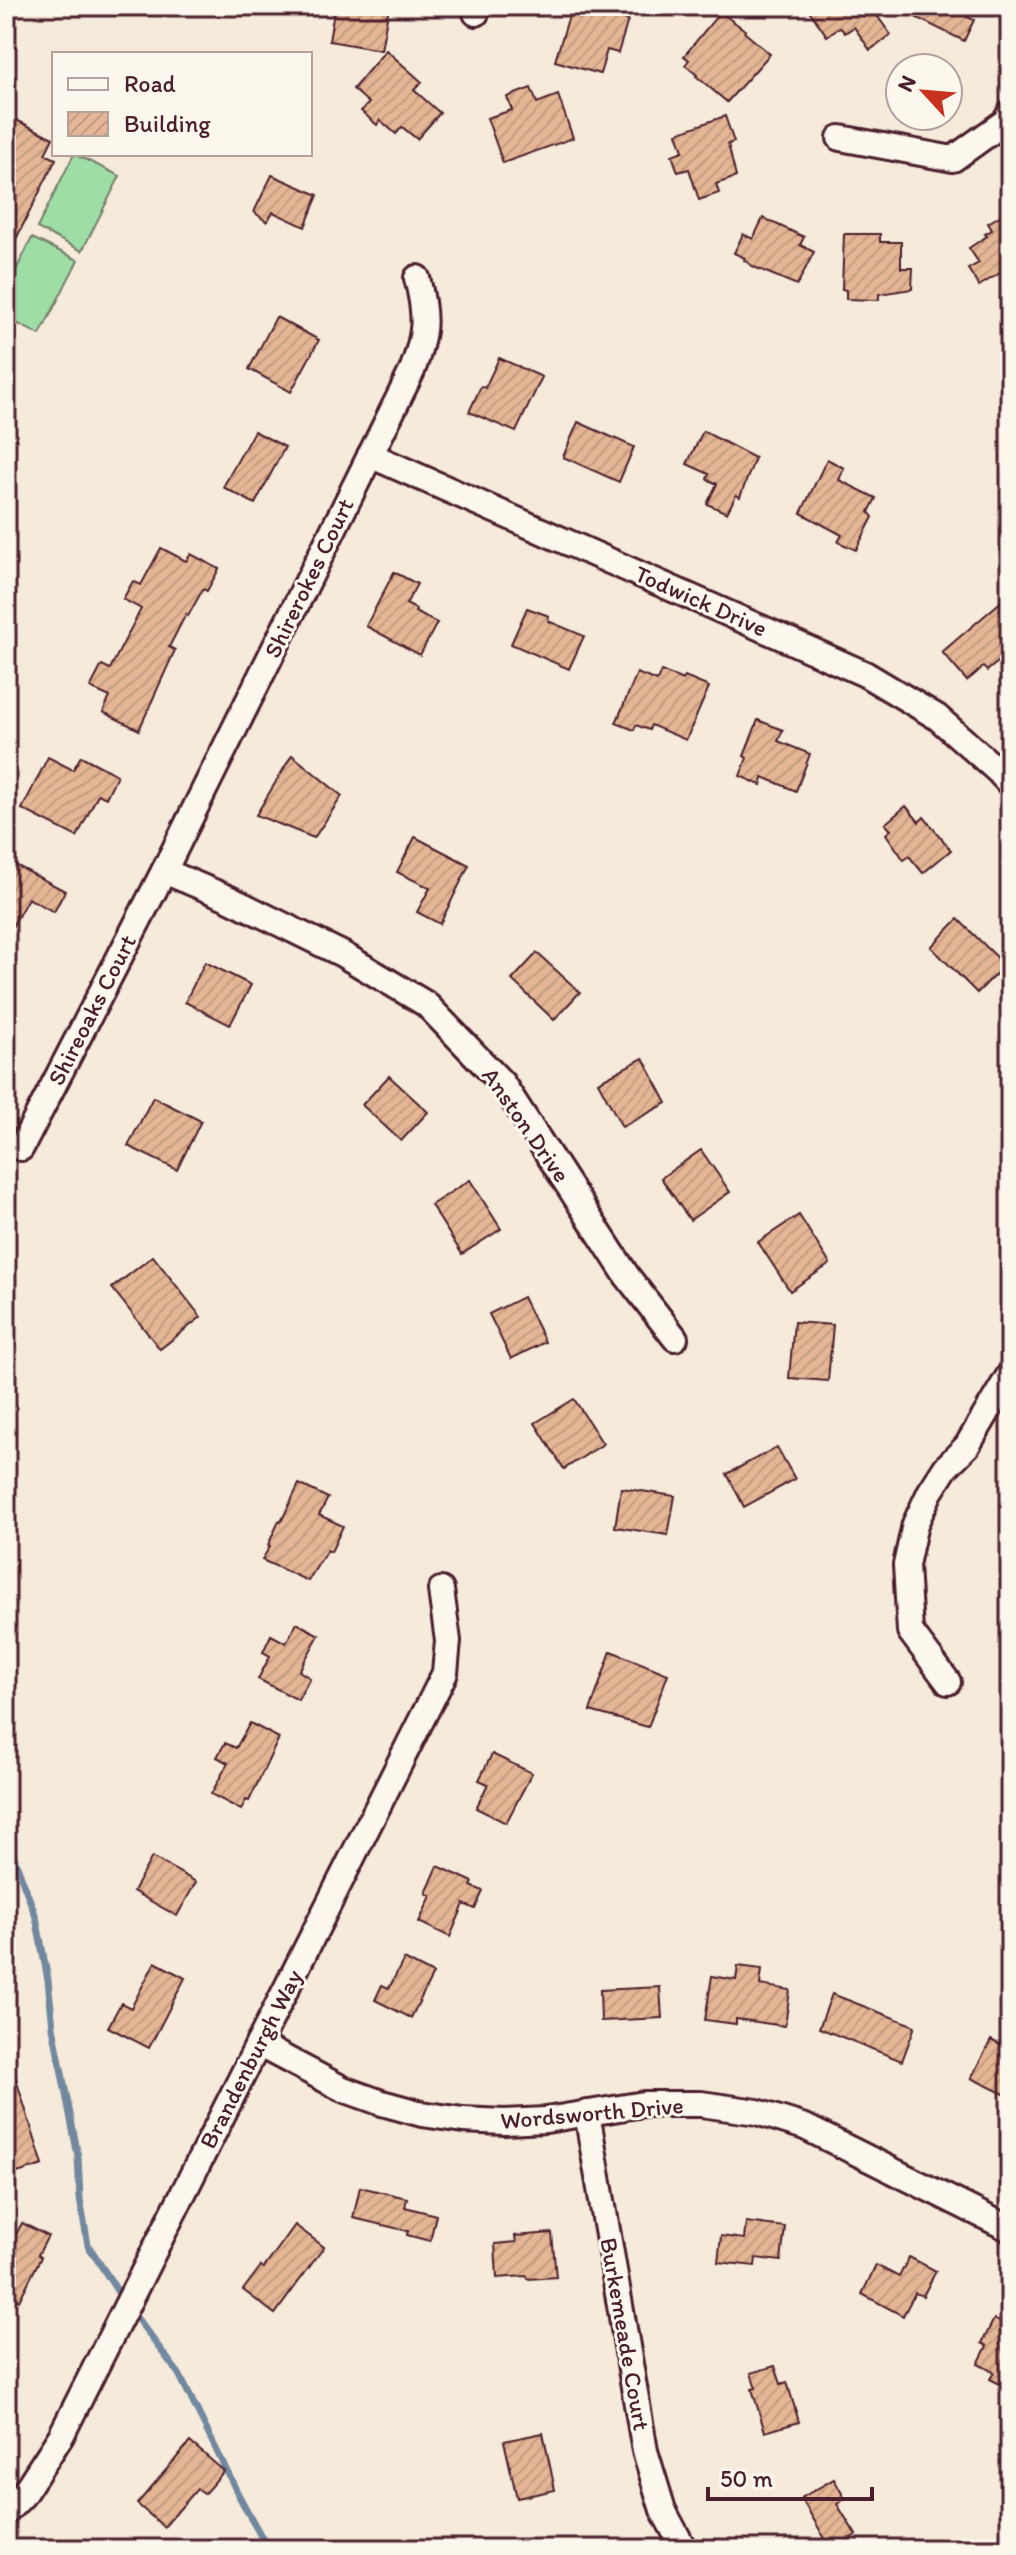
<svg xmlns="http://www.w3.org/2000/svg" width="1016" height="2555" font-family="Itim,sans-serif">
<defs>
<pattern id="building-hatch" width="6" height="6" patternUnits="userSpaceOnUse" patternTransform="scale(2)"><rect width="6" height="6" fill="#e4b695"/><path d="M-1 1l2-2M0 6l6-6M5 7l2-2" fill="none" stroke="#c59c81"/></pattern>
</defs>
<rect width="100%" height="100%" fill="#f6eadb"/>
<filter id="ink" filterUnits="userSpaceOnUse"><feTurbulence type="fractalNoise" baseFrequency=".0125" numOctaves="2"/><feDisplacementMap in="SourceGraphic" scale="16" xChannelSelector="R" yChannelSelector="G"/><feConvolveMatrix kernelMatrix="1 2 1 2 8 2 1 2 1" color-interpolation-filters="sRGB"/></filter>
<g filter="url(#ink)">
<g fill="#9edea6" stroke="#747e68" stroke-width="2">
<path d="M74,154L120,176L82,251L37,228Z"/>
<path d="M32,238L78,260L40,335L6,318V290Z"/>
</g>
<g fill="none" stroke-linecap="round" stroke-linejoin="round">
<path stroke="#72889f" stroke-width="7" d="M6,1836L36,1917L48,1980L53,2027L78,2156L80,2199L88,2245L123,2300L179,2374L239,2496L268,2549"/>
</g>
<g fill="url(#building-hatch)" stroke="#4a1f2b" stroke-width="2">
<path d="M335,6H389L381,50L329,41Z"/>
<path d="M572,6H616L613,16L628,20L618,53L607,50L600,74L555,61Z"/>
<path d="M806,6H870L891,35L870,50L854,27L845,33L840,27L827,36Z"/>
<path d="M893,6H958L955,11L974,20L964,41Z"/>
<path d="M720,12L745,30L744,32L770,54L727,102L696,76L697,75L685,65L689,60L684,56Z"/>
<path d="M386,50L422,82L414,90L440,113L417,139L402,127L396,134L380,120L377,125L361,111L369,103L353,89Z"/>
<path d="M531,88L537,103L558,95L573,138L503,163L487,118L512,110L507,97Z"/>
<path d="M6,115L53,138L45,154L56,159L6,259Z"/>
<path d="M725,116L734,142L728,144L736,177L716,184L719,193L699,200L689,169L678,172L672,155L683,151L677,133Z"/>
<path d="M272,175L318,195L305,227L273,212L267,222L254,212Z"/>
<path d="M1010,210V267L979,286L968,269L979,263L969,248L987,236L985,234L992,230L988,223Z"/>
<path d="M763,218L804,237L800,245L814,252L797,285L754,267L744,260L745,258L734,253L743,234L753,239Z"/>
<path d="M844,234H880V242H901V268H913L912,289L879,294V300L846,299V290L842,289Z"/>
<path d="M276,317L319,340L291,392L249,369Z"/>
<path d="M499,358L542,377L516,432L469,412L481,386L485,388Z"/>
<path d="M578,422L634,447L619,482L563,457Z"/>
<path d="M254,431L285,447L255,504L223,487Z"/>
<path d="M703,431L755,458L740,497L736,495L727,513L707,504L717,484L707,479L709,474L687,464Z"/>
<path d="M827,459L844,468L839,480L876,498L869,512L873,517L856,550L838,542L842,535L801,513Z"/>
<path d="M161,548L186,561L191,554L219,569L207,591L203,589L188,616L186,614L169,647L175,650L139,730L103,712L110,697L90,688L102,665L110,669L141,609L123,599L133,581L141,585Z"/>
<path d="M394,572L417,584L406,604L416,609L415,612L437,623L420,655L366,626Z"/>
<path d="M1010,594V652L987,671L983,667L967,681L942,652Z"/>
<path d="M527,608L549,616L548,621L584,636L569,669L511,644Z"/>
<path d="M661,671L683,680L685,677L709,687L686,740L651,725L649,730L636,725L634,730L616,723L637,673L657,681Z"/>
<path d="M758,720L783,730L778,741L810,754L796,791L763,777L761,785L740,776L747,758L744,756Z"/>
<path d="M292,755L342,796L314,838L256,815Z"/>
<path d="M81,756L117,775L106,798L98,794L77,837L22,809L48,757L73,770Z"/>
<path d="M906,806L919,822L924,817L951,850L923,873L909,856L904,860L886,834L891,830L885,824Z"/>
<path d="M415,837L469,865L440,924L417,912L430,888L397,872Z"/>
<path d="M6,860L65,891L54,912L28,898L6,938Z"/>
<path d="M958,919L1005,965L977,993L931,947Z"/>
<path d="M537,953L580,992L554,1020L512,980Z"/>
<path d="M205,962L251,985L230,1025L185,1002Z"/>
<path d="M643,1058L667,1103L622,1127L598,1082Z"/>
<path d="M389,1076L428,1112L401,1141L362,1105Z"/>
<path d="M153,1097L201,1121L177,1170L128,1146Z"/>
<path d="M701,1150L730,1192L690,1220L661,1178Z"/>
<path d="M470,1180L501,1229L462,1254L431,1205Z"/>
<path d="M799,1215L830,1264L790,1291L758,1242Z"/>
<path d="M153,1256L201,1317L160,1349L112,1288Z"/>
<path d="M523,1297L545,1342L511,1359L489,1314Z"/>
<path d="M794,1322L833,1325L828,1381L789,1378Z"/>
<path d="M574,1399L603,1444L564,1469L535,1423Z"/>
<path d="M777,1447L795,1479L744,1507L727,1474Z"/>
<path d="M299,1484L328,1498L319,1515L343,1526L331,1552L327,1550L308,1581L262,1560L270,1546L268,1545L279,1521L281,1522Z"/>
<path d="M621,1488L675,1496L668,1535L615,1527Z"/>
<path d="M297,1623L319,1635L299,1671L310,1678L298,1700L258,1679L270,1656L263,1652L271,1635L286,1643Z"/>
<path d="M611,1651L668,1674L648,1727L590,1711Z"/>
<path d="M250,1723L279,1738L249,1801L246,1800L241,1810L211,1794L228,1763L217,1757L225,1743L236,1748Z"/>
<path d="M492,1754L532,1773L506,1823L476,1808L488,1784L479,1780Z"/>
<path d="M152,1857L196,1882L177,1916L133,1891Z"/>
<path d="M438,1866L473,1882L471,1886L483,1891L475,1909L464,1904L450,1937L419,1922L431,1896L426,1893Z"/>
<path d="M404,1959L433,1974L411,2018L375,2000L382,1985L389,1988Z"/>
<path d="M155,1962L185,1978L149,2048L108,2027L121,2003L131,2008Z"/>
<path d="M738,1966L762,1969L760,1985L790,1990L785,2026L736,2019V2024L705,2020L712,1976L736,1980Z"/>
<path d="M660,1987L662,2018L601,2021L600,1990Z"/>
<path d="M832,1994L915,2026L902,2061L819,2028Z"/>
<path d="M991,2040L1010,2050V2097L971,2078Z"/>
<path d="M10,2060L43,2165L17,2173L6,2140V2061Z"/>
<path d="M360,2187L407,2198L405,2207L436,2215L430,2241L407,2235L408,2231L353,2218Z"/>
<path d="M746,2222L785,2227L781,2261L756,2258L755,2266L718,2262L721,2236L744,2239Z"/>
<path d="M22,2223L48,2236L38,2255L41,2257L19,2301L6,2294V2253Z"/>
<path d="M295,2225L324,2247L275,2314L243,2290L261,2266L264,2268Z"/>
<path d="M552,2233L556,2277L528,2279L527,2276L497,2278L495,2244L516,2242L515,2236Z"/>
<path d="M909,2257L936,2271L923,2296L915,2293L903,2316L862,2294L876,2265L899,2277Z"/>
<path d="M994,2319L1010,2328V2389L990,2379L994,2372L978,2364L987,2346L982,2343Z"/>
<path d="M775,2366L781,2384L787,2382L799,2422L765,2432L752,2389L756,2388L751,2373Z"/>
<path d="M543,2433L555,2490L517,2498L504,2441Z"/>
<path d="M190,2442L224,2471L204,2494L197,2489L164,2527L137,2504Z"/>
<path d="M834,2479L845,2499L837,2504L856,2535L831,2549L801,2498Z"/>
</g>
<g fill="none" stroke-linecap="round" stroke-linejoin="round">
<defs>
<g id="minor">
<path d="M476,13L479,6"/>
<path d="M840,138L953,159L1006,121L1010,113"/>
<path d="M370,455L865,674L937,717L998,771L1010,784"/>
<path d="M164,871L228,898L342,954L426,1004L502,1083L627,1276L675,1338"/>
<path d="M21,1148L164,871L412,371C426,333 427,317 417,278"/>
<path d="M948,1682L910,1631L906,1565L915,1524L930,1492L946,1467L967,1446L1010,1374"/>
<path d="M258,2044L343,2089L382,2103L422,2114L463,2120L504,2122L546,2120L644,2104H701L757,2112L805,2127L1010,2229"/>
<path d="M587,2113L645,2451L663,2510L684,2549"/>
<path d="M6,2512L22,2496L61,2436L445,1673L448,1641L441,1590"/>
</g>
</defs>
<use href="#minor" stroke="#4a1f2b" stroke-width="30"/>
<use href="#minor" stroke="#fbf7ec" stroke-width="24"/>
</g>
</g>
<g text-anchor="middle" stroke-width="6" stroke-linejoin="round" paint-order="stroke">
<g font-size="24" fill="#4a1f2b" stroke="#fbf7ec">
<text transform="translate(309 578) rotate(-64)" y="8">Shirerokes Court</text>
<text transform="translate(701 601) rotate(24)" y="8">Todwick Drive</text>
<text transform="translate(92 1010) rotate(-63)" y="8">Shireoaks Court</text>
<text transform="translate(526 1125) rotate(55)" y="8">Anston Drive</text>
<text transform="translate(251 2059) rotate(-63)" y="8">Brandenburgh Way</text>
<text transform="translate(592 2113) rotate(-5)" y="8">Wordsworth Drive</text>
<text transform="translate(625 2334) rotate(80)" y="8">Burkemeade Court</text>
</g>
</g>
<rect width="1016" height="2555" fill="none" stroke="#fbf7ec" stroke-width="32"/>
<rect x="16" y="16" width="984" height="2523" fill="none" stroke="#4a1f2b" stroke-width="3" filter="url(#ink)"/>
<rect x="52" y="52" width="260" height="104" fill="#fbf7ec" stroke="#b4a19f" stroke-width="2"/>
<rect x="68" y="78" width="40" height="12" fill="#fbf7ec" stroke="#b4a19f" stroke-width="2"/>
<text x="124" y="92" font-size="24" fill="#4a1f2b">Road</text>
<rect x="68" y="112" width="40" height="24" fill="url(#building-hatch)" stroke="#b4a19f" stroke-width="2"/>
<text x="124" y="132" font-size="24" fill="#4a1f2b">Building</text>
<g transform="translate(924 92) rotate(296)"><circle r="38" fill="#fbf7ec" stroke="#b4a19f" stroke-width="2"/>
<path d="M0-6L14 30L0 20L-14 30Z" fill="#c8321e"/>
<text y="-12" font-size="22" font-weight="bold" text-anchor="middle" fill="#4a1f2b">N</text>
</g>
<path d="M708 2487v12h164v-12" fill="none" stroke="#4a1f2b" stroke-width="4"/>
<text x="720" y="2487" font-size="24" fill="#4a1f2b" stroke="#fbf7ec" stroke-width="6" paint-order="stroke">50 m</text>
</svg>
